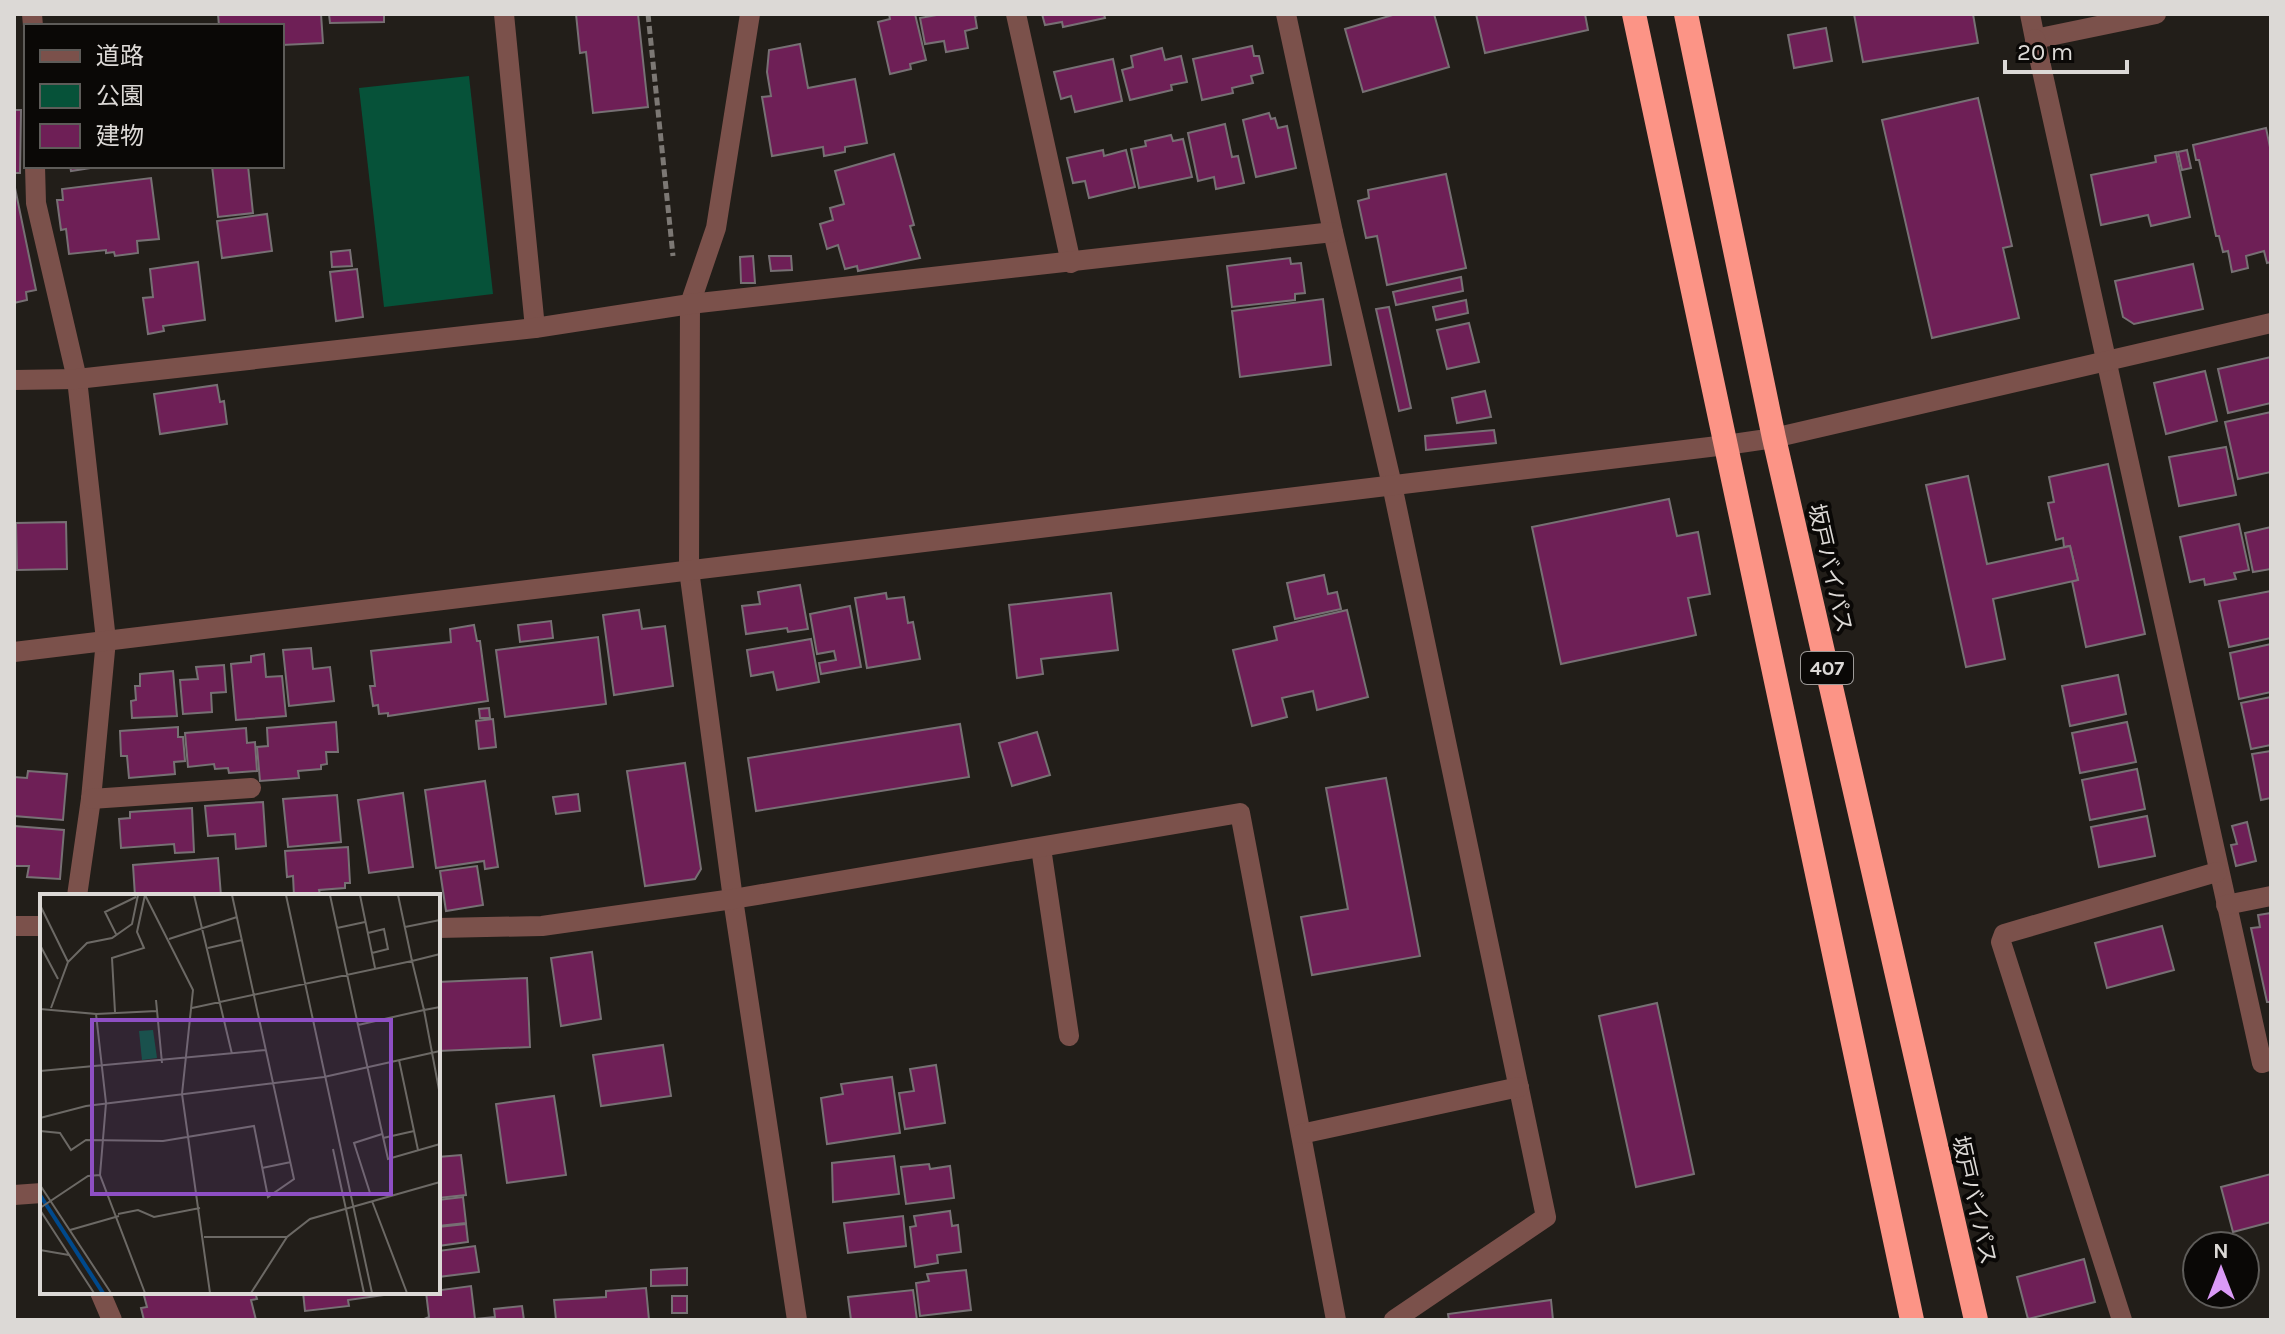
<svg xmlns="http://www.w3.org/2000/svg" width="2285" height="1334" font-family="Karla,'Noto Sans JP',sans-serif">
<rect width="100%" height="100%" fill="#221e19"/>
<path fill="#065239" d="M469,76L493,294L384,307L359,88Z"/>
<g fill="#6e1f56" stroke="#777074" stroke-width="2">
<path d="M218,14H321L323,43L282,45V26H219Z"/>
<path d="M329,14H384V22L330,23Z"/>
<path d="M576,14H643H638L648,107L593,113L586,52L580,53Z"/>
<path d="M889,14H915L926,60L910,64L911,69L890,74L878,22L890,19Z"/>
<path d="M942,14H981L975,16L977,28L965,31L968,48L946,52L944,41L925,44L920,18Z"/>
<path d="M1042,14H1104L1105,18L1063,27L1062,22L1045,25Z"/>
<path d="M1396,14H1434L1449,67L1363,92L1345,29Z"/>
<path d="M1476,14H1585L1588,30L1485,53Z"/>
<path d="M1854,14H1973L1978,43L1863,62Z"/>
<path d="M1826,28L1832,61L1794,68L1788,35Z"/>
<path d="M800,44L808,88L855,79L867,143L845,147V152L824,156L823,147L772,156L762,97L771,96L767,72L769,50Z"/>
<path d="M1252,46L1254,56H1259L1263,73L1251,76L1253,83L1232,88L1233,93L1202,100L1193,59Z"/>
<path d="M1162,48L1165,60L1181,56L1187,82L1171,85L1172,90L1130,100L1122,70L1133,67L1131,56Z"/>
<path d="M1113,59L1122,101L1075,112L1071,96L1061,99L1054,72Z"/>
<path d="M1978,98L2012,246L2003,248L2019,318L1932,338L1882,120Z"/>
<path d="M14,110H21L20,173H14Z"/>
<path d="M1269,113L1271,119L1275,118L1278,128L1287,126L1296,168L1256,177L1243,120Z"/>
<path d="M1225,124L1232,157L1238,156L1244,183L1216,189L1214,177L1198,181L1188,133Z"/>
<path d="M2266,128L2271,152V262L2267,263L2264,251L2246,256L2248,268L2232,272L2228,251L2223,252L2219,236H2216L2199,160H2196L2193,145Z"/>
<path d="M1171,135L1173,141L1183,139L1192,177L1139,188L1131,149L1146,146L1145,141Z"/>
<path d="M1103,150L1104,156L1126,150L1135,187L1089,198L1085,181L1073,183L1067,158Z"/>
<path d="M2187,150L2191,168L2182,170L2178,152Z"/>
<path d="M2176,152L2190,217L2151,226L2148,215L2101,225L2091,175L2156,162L2155,156Z"/>
<path d="M894,154L914,225L910,226L920,258L858,271L857,266L845,269L838,245L827,249L820,224L833,220L830,208L844,204L835,171Z"/>
<path d="M70,166H103L71,171Z"/>
<path d="M212,166H248L253,213L218,217Z"/>
<path d="M1446,174L1466,268L1387,285L1377,236L1366,238L1358,201L1369,198L1368,190Z"/>
<path d="M151,178L159,239L137,241L138,253L115,256L114,252L106,253V250L69,254L66,229L61,230L57,200H63L62,189Z"/>
<path d="M14,183L36,290L26,292L27,300L14,303Z"/>
<path d="M267,214L272,251L222,258L217,221Z"/>
<path d="M350,250L352,266L332,267L331,252Z"/>
<path d="M753,256L755,283H741L740,257Z"/>
<path d="M769,256H791L792,270L771,271Z"/>
<path d="M1290,258L1291,264L1301,263L1305,293L1295,294V300L1232,307L1227,266Z"/>
<path d="M198,262L205,320L163,326L164,331L148,334L143,298L153,297L150,269Z"/>
<path d="M2193,264L2203,309L2134,324L2123,317L2115,281Z"/>
<path d="M357,269L363,317L336,321L330,272Z"/>
<path d="M1461,277L1463,291L1396,305L1393,292Z"/>
<path d="M1323,299L1331,365L1240,377L1232,311Z"/>
<path d="M1466,300L1468,313L1436,320L1433,307Z"/>
<path d="M1389,307L1411,408L1399,411L1376,309Z"/>
<path d="M1469,323L1479,362L1447,369L1437,330Z"/>
<path d="M2271,357V403L2228,413L2218,369Z"/>
<path d="M2205,371L2217,421L2166,434L2154,383Z"/>
<path d="M217,385L220,402L224,401L227,424L160,434L154,394Z"/>
<path d="M1485,391L1491,417L1457,423L1452,398Z"/>
<path d="M2271,412V472L2238,479L2225,422Z"/>
<path d="M1494,430L1496,443L1426,450L1425,436Z"/>
<path d="M2226,447L2236,495L2179,506L2169,457Z"/>
<path d="M2108,464L2145,634L2086,647L2072,581L2078,580L2070,546L2064,547L2063,538L2056,540L2048,503L2054,502L2049,477Z"/>
<path d="M1968,476L1987,564L2070,546L2078,580L1993,599L2005,659L1966,667L1926,485Z"/>
<path d="M1669,499L1677,536L1698,532L1710,594L1688,598L1696,635L1561,664L1532,527Z"/>
<path d="M66,522L67,569L17,570L16,523Z"/>
<path d="M2239,524L2249,570L2234,573L2236,579L2205,585L2204,579L2190,582L2180,537Z"/>
<path d="M2271,527V569L2253,572L2245,533Z"/>
<path d="M1324,575L1328,594L1337,592L1341,609L1295,619L1287,583Z"/>
<path d="M800,585L808,629L788,632L787,628L746,634L742,606L760,604L758,592Z"/>
<path d="M2271,591V638L2229,647L2219,601Z"/>
<path d="M886,593L887,599L904,597L908,623L913,622L920,659L867,668L855,598Z"/>
<path d="M1111,593L1118,650L1041,659L1043,674L1017,678L1009,605Z"/>
<path d="M850,606L861,667L821,674L819,663L836,660L834,651L817,654L810,614Z"/>
<path d="M639,610L642,629L665,626L673,686L614,695L603,615Z"/>
<path d="M1347,610L1368,697L1317,710L1313,691L1282,698L1287,717L1252,726L1233,650L1277,640L1274,627Z"/>
<path d="M551,621L553,638L520,642L518,625Z"/>
<path d="M474,625L477,641H480L488,701L388,716V713L379,714L378,705L373,706L370,686H375L371,651L451,642L450,629Z"/>
<path d="M598,637L606,704L505,717L496,650Z"/>
<path d="M811,639L819,682L777,690L773,672L751,676L747,650Z"/>
<path d="M2271,644V692L2239,699L2230,653Z"/>
<path d="M311,648L313,669L330,667L334,701L289,706L283,650Z"/>
<path d="M264,654L266,677L282,676L286,716L236,720L231,664L251,662V656Z"/>
<path d="M224,665L226,692L211,693L212,712L183,714L180,680L198,679L196,667Z"/>
<path d="M173,671L177,716L132,718L131,701L136,700L135,686H140V674Z"/>
<path d="M2118,675L2126,714L2070,726L2062,686Z"/>
<path d="M2271,697V745L2251,749L2241,703Z"/>
<path d="M489,708L490,718H480L479,709Z"/>
<path d="M493,719L496,747L479,749L476,721Z"/>
<path d="M336,722L338,752H326L327,764L321,765V769L298,771L299,778L260,781L257,747L268,746L267,728Z"/>
<path d="M2127,722L2136,762L2080,773L2072,733Z"/>
<path d="M960,724L969,777L756,811L748,758Z"/>
<path d="M178,727V737H183L185,761L174,762L175,774L129,778L127,756H121L120,731Z"/>
<path d="M246,728L247,743L255,742L257,771L229,773L228,768L215,769L214,764L188,767L185,733Z"/>
<path d="M1037,732L1050,775L1012,786L999,743Z"/>
<path d="M2271,751V798L2261,800L2252,754Z"/>
<path d="M685,763L701,869L695,879L645,886L627,771Z"/>
<path d="M2137,769L2145,809L2090,820L2082,780Z"/>
<path d="M28,771L67,774L63,820L14,816V777L27,778Z"/>
<path d="M1386,778L1420,956L1312,975L1301,917L1348,909L1326,788Z"/>
<path d="M485,781L498,867L485,869L484,861L436,868L425,790Z"/>
<path d="M403,793L413,867L369,873L358,800Z"/>
<path d="M578,794L580,811L556,814L553,797Z"/>
<path d="M337,795L341,842L288,847L283,799Z"/>
<path d="M263,802L266,846L236,849L235,834L208,836L205,806Z"/>
<path d="M192,808L194,852L175,853L174,844L121,848L119,819L130,818V812Z"/>
<path d="M2147,816L2155,856L2099,867L2091,827Z"/>
<path d="M2247,822L2256,861L2236,866L2231,845L2237,844L2232,826Z"/>
<path d="M14,826L64,830L60,879L27,877L29,866H14Z"/>
<path d="M348,847L350,883H345V888L319,890L320,894L294,896L293,876L287,877L285,851Z"/>
<path d="M218,858L221,896H135L133,865Z"/>
<path d="M477,866L483,905L446,911L440,871Z"/>
<path d="M2271,913V1002H2267L2251,928L2260,927L2258,915Z"/>
<path d="M2162,926L2174,970L2107,988L2095,943Z"/>
<path d="M592,952L601,1019L561,1026L551,958Z"/>
<path d="M527,978L530,1047L438,1051V982Z"/>
<path d="M1657,1003L1694,1174L1636,1187L1599,1016Z"/>
<path d="M663,1045L671,1096L601,1106L593,1055Z"/>
<path d="M936,1065L945,1123L905,1129L899,1093L914,1091L910,1069Z"/>
<path d="M892,1077L900,1133L827,1144L821,1098L843,1094L841,1084Z"/>
<path d="M554,1096L566,1175L507,1183L496,1104Z"/>
<path d="M461,1155L466,1195L438,1198V1157Z"/>
<path d="M894,1156L899,1194L833,1202L832,1163Z"/>
<path d="M929,1164L930,1169L950,1166L954,1198L906,1204L901,1167Z"/>
<path d="M2271,1174V1222L2233,1232L2221,1187Z"/>
<path d="M463,1197L466,1223L438,1226V1200Z"/>
<path d="M950,1211L952,1226L958,1225L961,1252L937,1255L938,1263L915,1267L910,1227L916,1226L914,1216Z"/>
<path d="M903,1216L906,1246L848,1253L844,1223Z"/>
<path d="M466,1224L468,1242L438,1246V1227Z"/>
<path d="M475,1246L479,1272L438,1277V1251Z"/>
<path d="M2084,1259L2095,1302L2028,1319L2017,1277Z"/>
<path d="M687,1268V1285L651,1286V1270Z"/>
<path d="M966,1270L971,1310L920,1316L916,1283L929,1281L927,1274Z"/>
<path d="M471,1286L475,1319L495,1317L494,1309L522,1306L524,1320H422L429,1317L426,1292Z"/>
<path d="M646,1288L649,1320H556L554,1300L606,1297V1291Z"/>
<path d="M913,1290L917,1320H851L848,1297Z"/>
<path d="M143,1292H255L257,1299L251,1300L256,1320H144L141,1308L147,1307Z"/>
<path d="M303,1292H397L398,1293L348,1300L349,1306L305,1311Z"/>
<rect x="672" y="1296" width="15" height="17"/>
<path d="M1551,1300L1553,1320H1449L1448,1314Z"/>
</g>
<g fill="none" stroke-linecap="round" stroke-linejoin="round">
<path stroke="#7c7874" stroke-width="5" stroke-dasharray="8 4" stroke-linecap="butt" d="M648,14L673,256"/>
<g stroke="#7b514b" stroke-width="20">
<path d="M32,14L33,26"/>
<path d="M504,14L535,328"/>
<path d="M750,14L716,228L690,304L689,570L733,899L797,1320"/>
<path d="M1016,14L1071,263"/>
<path d="M1286,14L1333,232L1392,485L1546,1217L1394,1320"/>
<path d="M2030,14L2035,39L2156,14"/>
<path d="M2035,39L2262,1063L2271,1060"/>
<path d="M35,166L36,203L77,379L106,640L91,799L77,896"/>
<path d="M14,380L77,379L535,328L690,304L1333,232"/>
<path d="M14,652L1726,445L1774,438L2271,323"/>
<path d="M91,799L251,788"/>
<path d="M1041,848L1069,1036"/>
<path d="M2226,905L2271,896"/>
<path d="M14,926H42"/>
<path d="M438,928L542,926L733,899L1240,813L1336,1320"/>
<path d="M1301,1134L1519,1087"/>
<path d="M14,1195L42,1193"/>
<path d="M100,1292L112,1320"/>
<path d="M2122,1320L2001,942L2004,934L2217,872"/>
</g>
<g stroke="#fc9486" stroke-width="24">
<path d="M1634,14L1912,1320"/>
<path d="M1686,14L1774,438L1976,1320"/>
</g>
</g>
<g text-anchor="middle" stroke-width="8" stroke-linejoin="round" paint-order="stroke">
<rect fill="#0a0806" stroke="#9d9a98" stroke-width="2" x="1801" y="652" width="52" height="32" rx="6"/>
<g font-size="20" font-weight="bold" fill="#dcd9d6">
<text x="1827" y="675">407</text>
</g>
<g font-size="22" fill="#dcd9d6" stroke="#0a0806">
<text transform="translate(1831 568) rotate(77)" y="8">坂戸バイパス</text>
<text transform="translate(1975 1200) rotate(77)" y="8">坂戸バイパス</text>
</g>
</g>
<g transform="translate(40 894)">
<rect width="400" height="400" fill="#221e19"/>
<path d="M113,136L117,164L102,166L99,137Z" fill="#065239"/>
<path fill="none" stroke="#00498c" stroke-width="4" d="M0,301L63,399"/>
<path fill="none" stroke="#6c6965" stroke-width="2" d="M105,1L153,96L142,200L170,399M154,1L192,160M246,1L332,399M290,1L318,131L384,116L400,201M320,1L335,74M0,11L28,68M365,33L400,26M297,34L325,28M328,39L344,35L348,55L332,59M76,40L65,18L96,3M129,45L197,23M0,51L18,85M168,54L202,46M400,60L372,67L384,116L400,113M116,106L122,169M11,114L28,68L47,49L72,44L92,30L98,1M152,114L372,67L358,1M0,115L56,120L66,209L60,281L105,399M75,118L72,64L104,54L97,38L105,1M56,120L117,117M318,131L348,265L400,250M359,166L378,256M0,177L226,156M0,224L46,212L284,183L400,157M0,237L20,239L31,256L46,246L123,247L214,232L228,303L254,285L192,1M343,244L374,237M293,255L324,399M222,274L251,268M0,291L71,399M330,299L314,249L342,240M332,307L367,399M0,314L48,282L60,281M0,316L54,399M78,320L98,316L114,323L160,314M30,336L79,322M164,343H247M0,356L29,361M211,399L247,343L270,325L400,288"/>
<path fill="#8e4fc4" fill-opacity="0.15" stroke="#8e4fc4" stroke-width="4" d="M52,126H351V300H52Z"/>
<rect width="400" height="400" fill="none" stroke="#dcd9d6" stroke-width="4"/>
</g>
<rect width="2285" height="1334" fill="none" stroke="#dcd9d6" stroke-width="32"/>
<rect x="24" y="24" width="260" height="144" fill="#0a0806" stroke="#5e5c59" stroke-width="2"/>
<rect x="40" y="50" width="40" height="12" fill="#7b514b" stroke="#5e5c59" stroke-width="2"/>
<text x="96" y="64" font-size="24" fill="#dcd9d6">道路</text>
<rect x="40" y="84" width="40" height="24" fill="#065239" stroke="#5e5c59" stroke-width="2"/>
<text x="96" y="104" font-size="24" fill="#dcd9d6">公園</text>
<rect x="40" y="124" width="40" height="24" fill="#6e1f56" stroke="#5e5c59" stroke-width="2"/>
<text x="96" y="144" font-size="24" fill="#dcd9d6">建物</text>
<g transform="translate(2221 1270)"><circle r="38" fill="#0a0806" stroke="#5e5c59" stroke-width="2"/>
<path d="M0-6L14 30L0 20L-14 30Z" fill="#da9af6"/>
<text y="-12" font-size="22" font-weight="bold" text-anchor="middle" fill="#dcd9d6">N</text>
</g>
<path d="M2005 60v12h122v-12" fill="none" stroke="#dcd9d6" stroke-width="4"/>
<text x="2017" y="60" font-size="24" fill="#dcd9d6" stroke="#0a0806" stroke-width="6" paint-order="stroke">20 m</text>
</svg>
